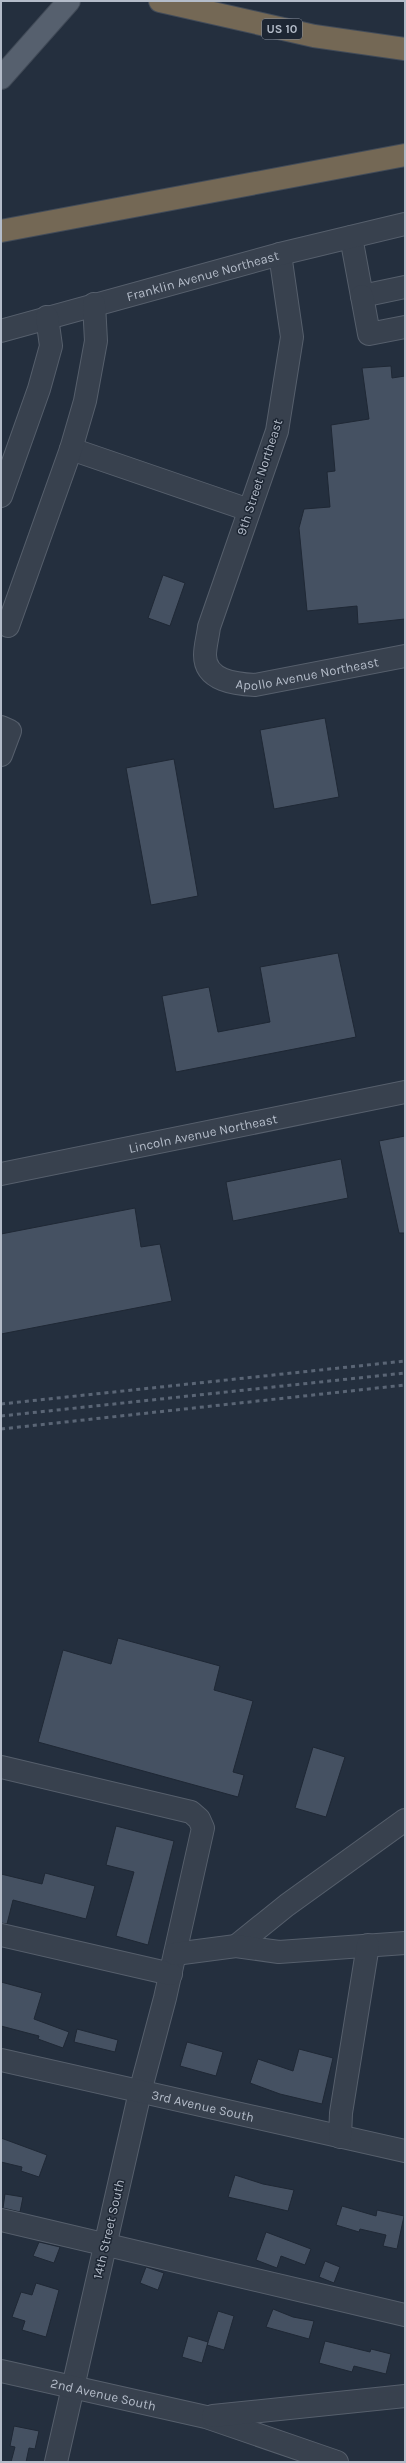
<svg xmlns="http://www.w3.org/2000/svg" width="406" height="2463" font-family="Karla,sans-serif">
<rect width="100%" height="100%" fill="#242f3e"/>
<g fill="#455162" stroke="#1f2835">
<path d="M391,366L392,378L405,376V619L358,624L357,606L307,611L299,528L304,509L330,507L327,472L335,471L331,425L369,419L362,368Z"/>
<path d="M163,575L185,583L170,626L148,618Z"/>
<path d="M325,718L339,797L274,809L260,730Z"/>
<path d="M174,759L198,896L151,905L126,768Z"/>
<path d="M338,953L356,1037L176,1072L162,996L209,987L218,1032L270,1022L260,967Z"/>
<path d="M405,1136V1233H399L379,1141Z"/>
<path d="M341,1159L348,1198L233,1221L226,1182Z"/>
<path d="M135,1208L141,1247L160,1244L172,1301L1,1334V1234Z"/>
<path d="M118,1638L220,1666L214,1690L253,1701L233,1772L244,1775L238,1797L38,1742L63,1650L111,1664Z"/>
<path d="M313,1747L345,1757L326,1817L295,1808Z"/>
<path d="M116,1826L174,1841L148,1945L116,1936L134,1872L106,1865Z"/>
<path d="M45,1873L95,1886L86,1919L13,1900L7,1924L1,1923V1874L42,1884Z"/>
<path d="M1,1982L42,1993L34,2019L69,2032L63,2048L38,2039L39,2036L1,2026Z"/>
<path d="M77,2029L118,2040L115,2052L74,2042Z"/>
<path d="M187,2042L223,2052L216,2076L180,2066Z"/>
<path d="M299,2049L333,2058L322,2104L280,2094L250,2083L258,2059L293,2071Z"/>
<path d="M1,2138L47,2155L39,2177L21,2171L22,2167L1,2162Z"/>
<path d="M235,2175L263,2184L294,2190L288,2211L228,2197Z"/>
<path d="M5,2194L23,2197L20,2212L3,2208Z"/>
<path d="M342,2206L376,2216L377,2210L404,2216L397,2249L383,2246L386,2235L360,2229L359,2232L336,2225Z"/>
<path d="M266,2232L311,2249L305,2265L281,2256L277,2268L256,2260Z"/>
<path d="M39,2242L60,2247L54,2263L33,2256Z"/>
<path d="M325,2261L340,2267L334,2283L319,2277Z"/>
<path d="M146,2267L164,2273L158,2290L140,2283Z"/>
<path d="M36,2283L59,2290L46,2337L22,2330L25,2321L12,2317L21,2292L32,2295Z"/>
<path d="M273,2309L293,2317L314,2321L309,2339L266,2327Z"/>
<path d="M218,2311L234,2316L224,2350L207,2345Z"/>
<path d="M188,2336L208,2342L202,2363L182,2357Z"/>
<path d="M325,2341L370,2352L371,2349L391,2354L386,2374L354,2366L352,2372L319,2363Z"/>
<path d="M14,2426L39,2431L35,2449L29,2448L26,2462H11L15,2447L10,2446Z"/>
</g>
<g fill="none" stroke-linecap="round" stroke-linejoin="round">
<defs>
<g id="minor">
<path d="M351,237L362,296L405,287"/>
<path id="s1" d="M280,254L292,337L277,431L209,627C208,636 205,646 205,655C205,681 236,684 255,685L405,656"/>
<path d="M362,296L369,334L405,327"/>
<path id="s2" d="M1,331L280,254L405,224"/>
<path d="M71,449L249,510"/>
<path d="M1,496L39,389L51,346L47,317"/>
<path d="M8,626L71,449L85,401L96,341L94,304"/>
<path d="M1,727L10,731L1,755"/>
<path id="s3" d="M1,1174L405,1092"/>
<path d="M1,1767L191,1812L199,1819L203,1828L165,1998L140,2092L56,2462"/>
<path d="M1,1935L171,1974"/>
<path d="M236,1946L287,1905L405,1820"/>
<path d="M175,1954L236,1946L279,1952L405,1943"/>
<path id="s4" d="M1,2060L405,2151"/>
<path d="M340,2137L341,2113L368,1945"/>
<path d="M1,2220L405,2315"/>
<path id="s5" d="M1,2371L206,2417L337,2462"/>
<path d="M213,2416L405,2396"/>
</g>
<path id="major" d="M1,78L69,1"/>
<g id="highway">
<path d="M160,1L314,36L405,49"/>
<path d="M1,231L405,155"/>
</g>
</defs>
<use href="#minor" stroke="#565f6c" stroke-width="24"/>
<use href="#major" stroke="#414a57" stroke-width="24"/>
<use href="#highway" stroke="#434c59" stroke-width="24"/>
<use href="#minor" stroke="#38414e" stroke-width="22"/>
<use href="#major" stroke="#56606e" stroke-width="22"/>
<use href="#highway" stroke="#746855" stroke-width="22"/>
<g stroke="#5a6575" stroke-width="3" stroke-dasharray="4 4" stroke-linecap="butt">
<path d="M1,1404L405,1361"/>
<path d="M1,1416L405,1373"/>
<path d="M1,1429L405,1385"/>
</g>
</g>
<g text-anchor="middle" stroke-width="3" stroke-linejoin="round" paint-order="stroke">
<rect fill="#1d2633" stroke="#878f9c" stroke-width="1" x="262" y="19" width="40" height="20" rx="3"/>
<g font-size="12" font-weight="bold" fill="#b4bcc9">
<text x="282" y="33">US 10</text>
</g>
<g font-size="13" fill="#b4bcc9" stroke="#1d2633">
<text dy="5" stroke="none"><textPath href="#s2" startOffset="209">Franklin Avenue Northeast</textPath></text>
<text transform="translate(259 477) rotate(-72)" y="5">9th Street Northeast</text>
<text dy="5" stroke="none"><textPath href="#s1" startOffset="533">Apollo Avenue Northeast</textPath></text>
<text dy="5" stroke="none"><textPath href="#s3" startOffset="206">Lincoln Avenue Northeast</textPath></text>
<text dy="5" stroke="none"><textPath href="#s4" startOffset="207">3rd Avenue South</textPath></text>
<text transform="translate(108 2229) rotate(-77)" y="5">14th Street South</text>
<text dy="5" stroke="none"><textPath href="#s5" startOffset="105">2nd Avenue South</textPath></text>
</g>
</g>
<rect width="406" height="2463" fill="none" stroke="#b4bcc9" stroke-width="4"/>
</svg>
